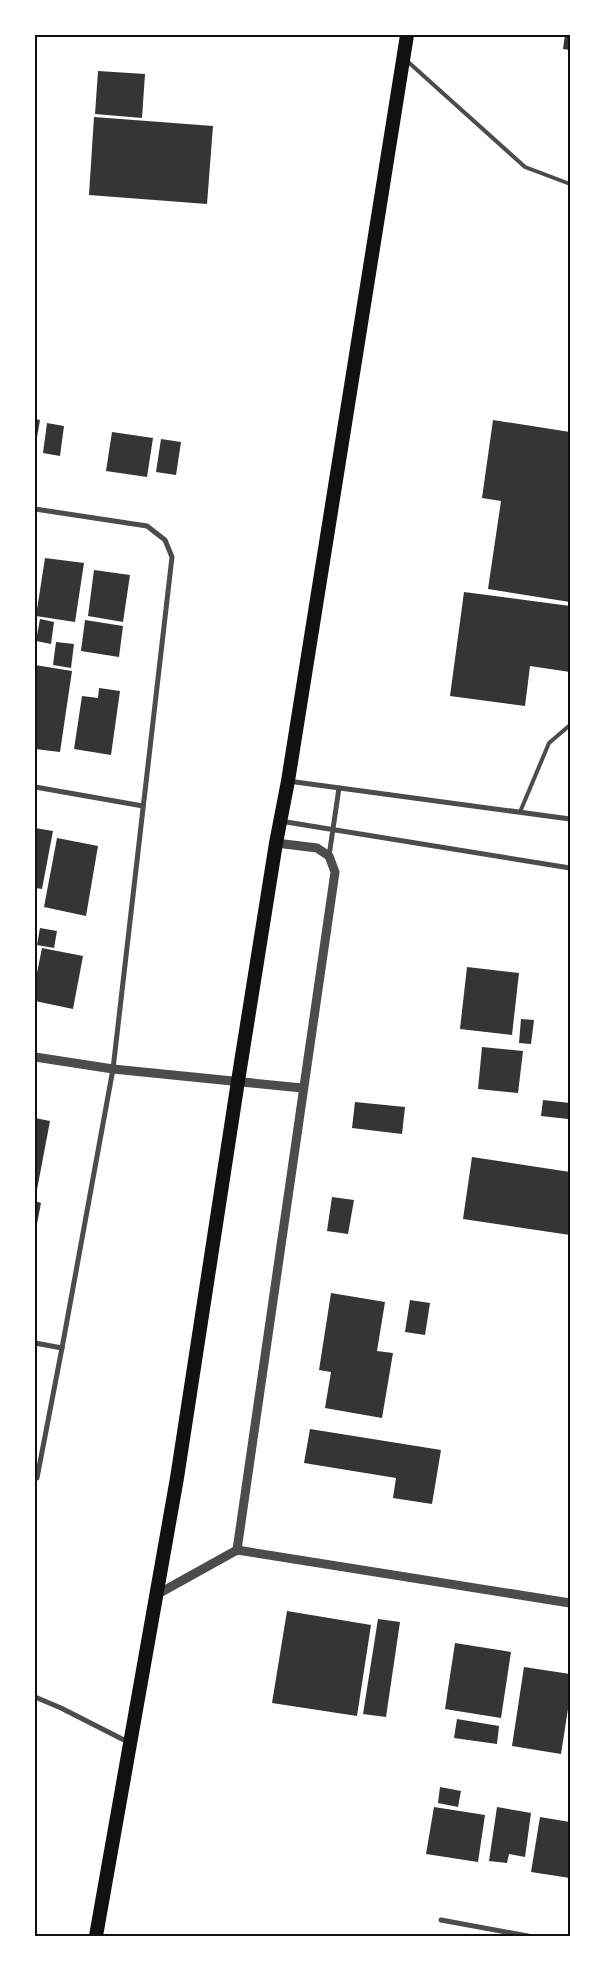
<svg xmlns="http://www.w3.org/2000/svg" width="605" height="1971" font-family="'Nunito Sans',sans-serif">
<rect width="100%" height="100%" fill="#fff"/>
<g fill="#353535">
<path d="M565,35H570V50L563,49Z"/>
<path d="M98,71L145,74L142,118L95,114Z"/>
<path d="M94,117L213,126L207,204L89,195Z"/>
<path d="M35,419L40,420L36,443H35Z"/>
<path d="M493,420L570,432V602L488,589L501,501L482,498Z"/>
<path d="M47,423L64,426L60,456L43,453Z"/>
<path d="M112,432L153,438L147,477L106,471Z"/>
<path d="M161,439L181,442L176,475L156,472Z"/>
<path d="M45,558L84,563L75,622L36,616Z"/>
<path d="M94,570L130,575L123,622L88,616Z"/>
<path d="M464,592L570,606V672L530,666L525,706L450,696Z"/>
<path d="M40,619L54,622L51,644L36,641Z"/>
<path d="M85,620L123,626L119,657L81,651Z"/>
<path d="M56,642L74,644L71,668L53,665Z"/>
<path d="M35,665L72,671L60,752L35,749Z"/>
<path d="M99,688L120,691L111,755L74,749L82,696L98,698Z"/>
<path d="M35,828L53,831L42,889L35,888Z"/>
<path d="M57,838L98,846L86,916L44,907Z"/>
<path d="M40,928L57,931L54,948L37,945Z"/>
<path d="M42,948L83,956L73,1009L35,1001V983Z"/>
<path d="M467,967L519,973L512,1035L460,1029Z"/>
<path d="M521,1019L534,1020L531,1044L519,1043Z"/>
<path d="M482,1047L523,1051L518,1093L478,1089Z"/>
<path d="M543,1100L570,1103L568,1119L541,1116Z"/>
<path d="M355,1102L405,1107L402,1134L352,1128Z"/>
<path d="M35,1118L50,1121L36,1195H35Z"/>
<path d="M472,1157L570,1172V1235L463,1219Z"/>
<path d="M332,1197L354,1200L348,1234L327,1231Z"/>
<path d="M35,1201L41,1203L36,1229H35Z"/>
<path d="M331,1293L385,1302L377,1351L393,1353L382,1418L325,1408L331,1372L319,1370Z"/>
<path d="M410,1300L430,1303L425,1335L405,1332Z"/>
<path d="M310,1429L441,1450L432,1504L393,1498L396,1478L304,1463Z"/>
<path d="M287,1611L371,1625L357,1716L272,1703Z"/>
<path d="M378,1619L400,1622L386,1717L363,1714Z"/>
<path d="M455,1643L511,1652L501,1718L445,1709Z"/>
<path d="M524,1667L570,1674V1696L561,1754L512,1746Z"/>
<path d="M457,1719L499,1726L497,1744L454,1738Z"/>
<path d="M440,1787L461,1791L458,1807L438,1803Z"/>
<path d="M434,1807L485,1815L478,1862L426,1854Z"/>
<path d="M497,1807L531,1813L525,1857L509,1854L507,1863L489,1861Z"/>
<path d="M540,1817L570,1822V1878L531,1872Z"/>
</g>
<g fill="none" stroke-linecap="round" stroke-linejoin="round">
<g stroke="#4c4c4c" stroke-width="4">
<path d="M406,60L525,167L570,184"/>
<path d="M520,812L549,743L570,725"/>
</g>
<g stroke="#4c4c4c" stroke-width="5">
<path d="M35,509L147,526L165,540L172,557L113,1069L62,1348L37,1478"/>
<path d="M288,781L570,819"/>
<path d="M35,787L143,806"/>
<path d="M280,821L570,868"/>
<path d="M329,856L339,788"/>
<path d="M35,1343L62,1348"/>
<path d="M35,1697L61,1708L128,1742"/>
<path d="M441,1920L528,1936"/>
</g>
<g stroke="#4c4c4c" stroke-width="9">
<path d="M35,1057L113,1069L302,1088"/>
<path d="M237,1550L335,872L329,856L317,848L276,843"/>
<path d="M237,1550L570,1603"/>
<path d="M156,1595L237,1550"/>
</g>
<path stroke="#111" stroke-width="14" d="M96,1936L177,1478L238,1081L276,843L288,781L407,35"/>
</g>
<rect width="605" height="1971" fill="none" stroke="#ffffff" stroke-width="72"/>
<rect x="36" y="36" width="533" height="1899" fill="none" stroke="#111" stroke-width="2"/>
</svg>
